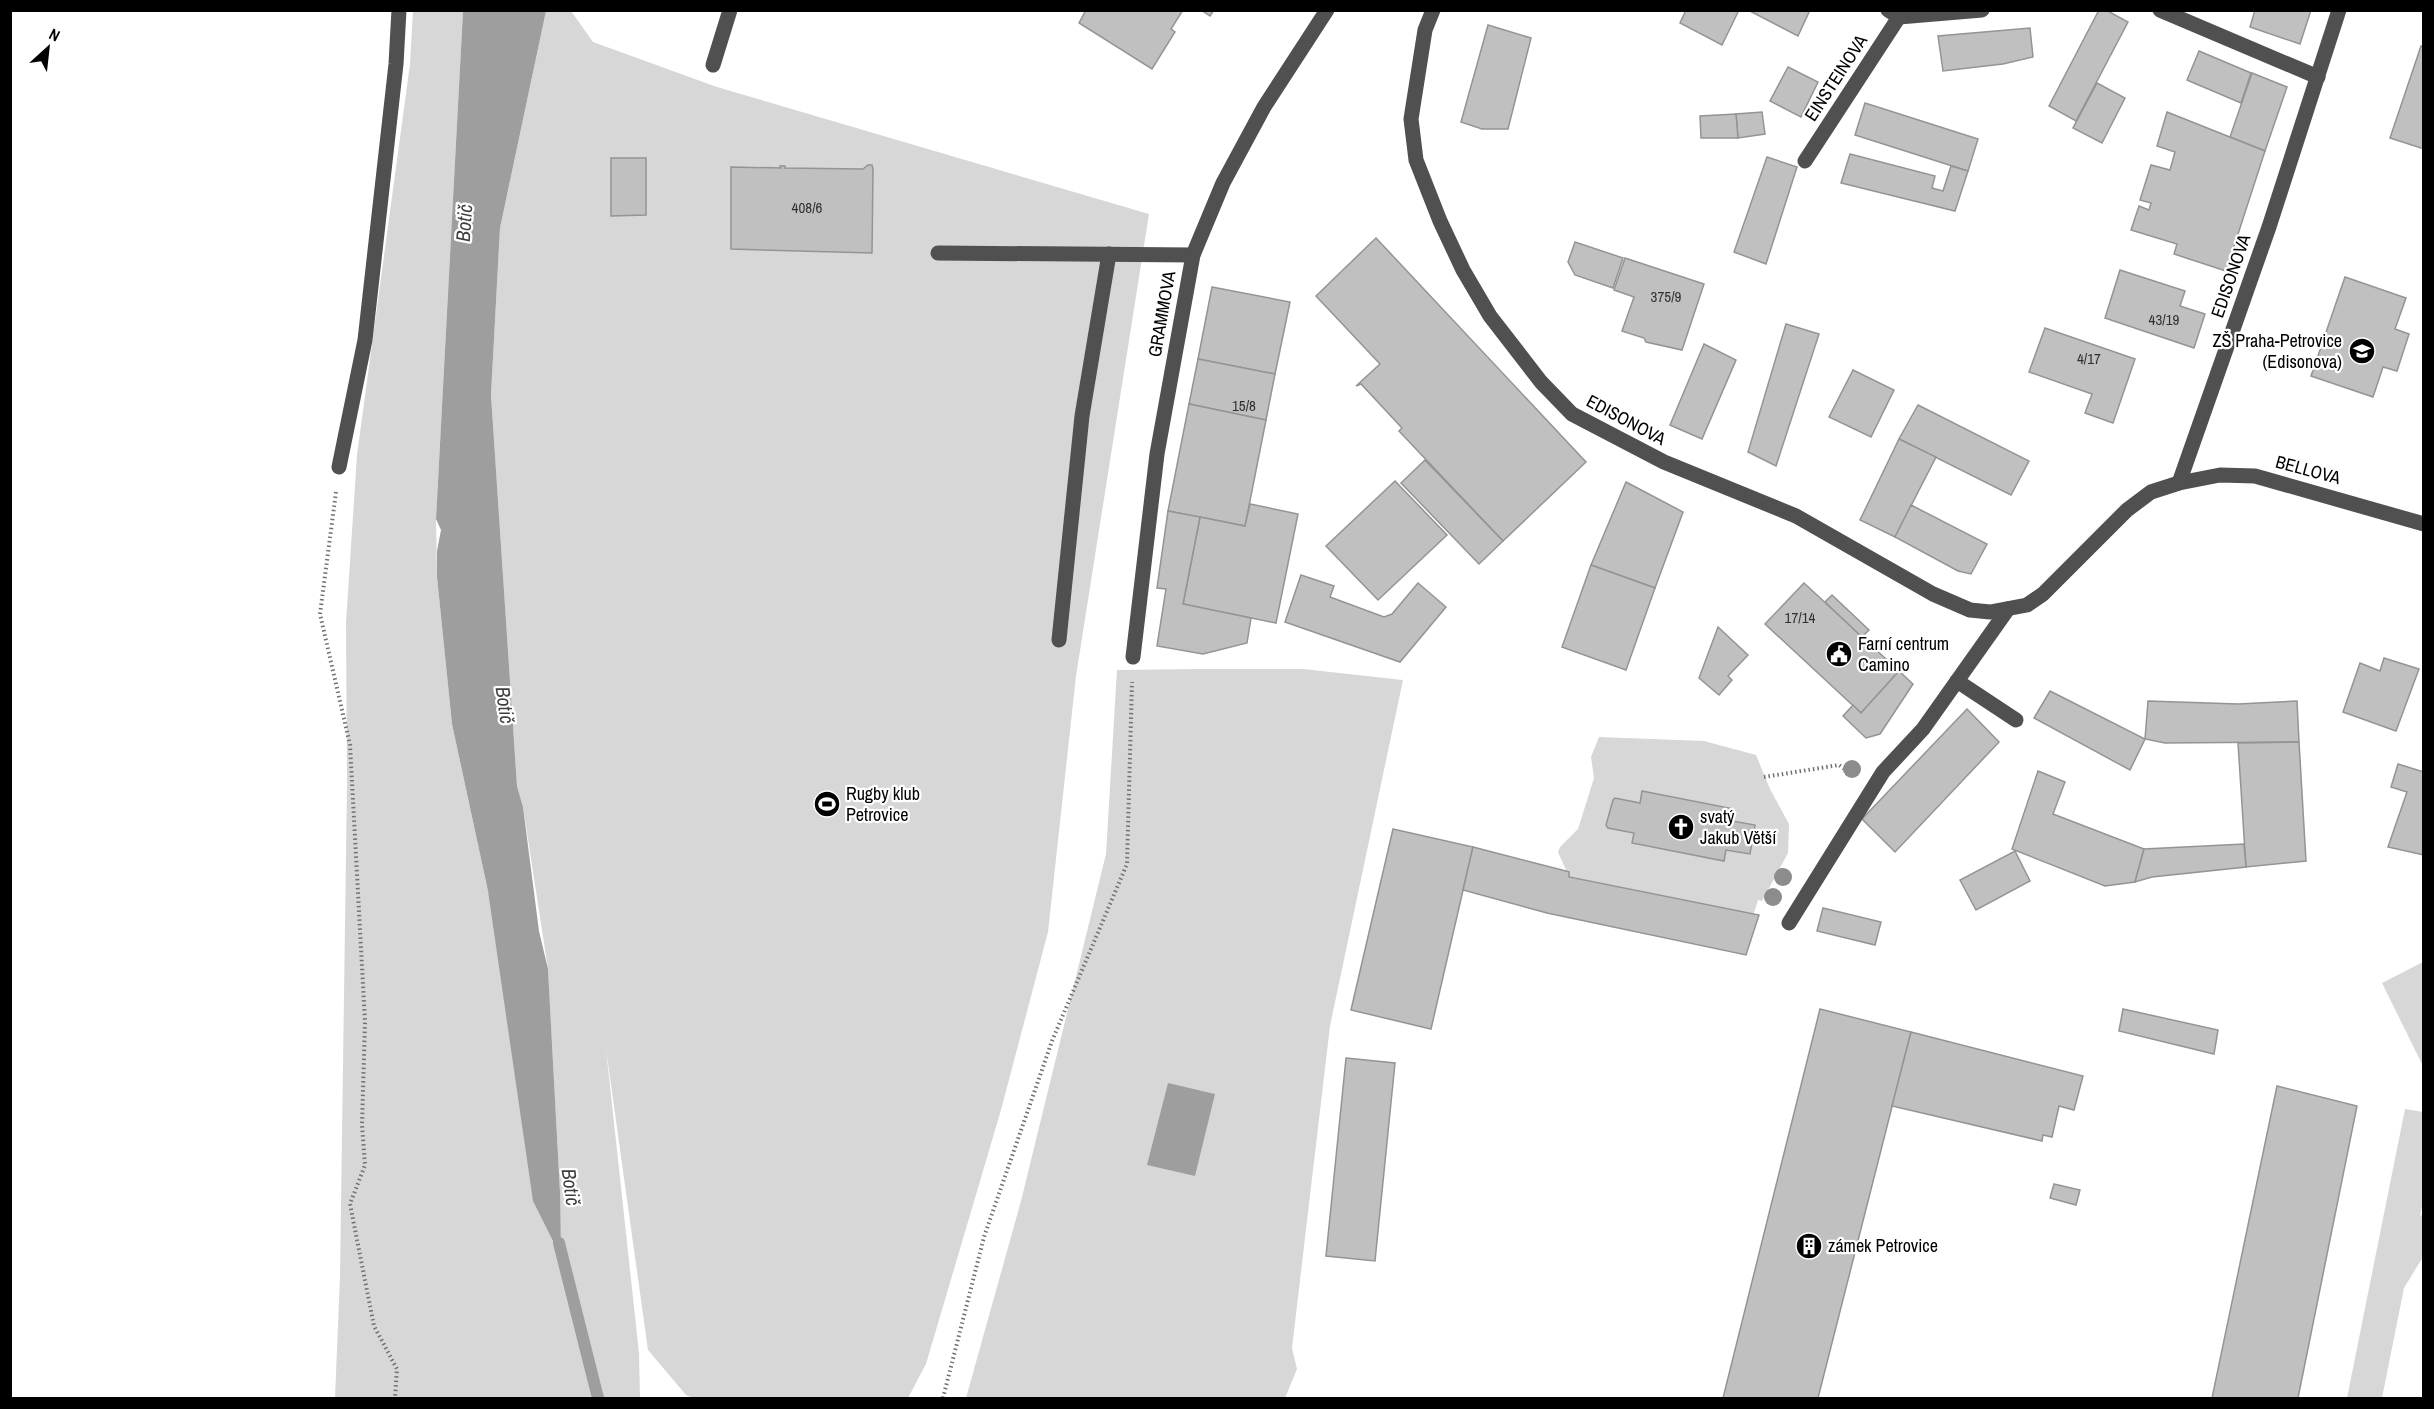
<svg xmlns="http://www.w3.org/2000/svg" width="2434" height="1409" font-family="'Archivo Narrow',sans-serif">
<rect width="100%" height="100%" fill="#fff"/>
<g fill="#d7d7d7" fill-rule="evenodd">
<path d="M413,11H463L436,519L437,577L452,724L488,891L560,1192L548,969L523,807L517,786L491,395L500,228L546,11H571L593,42L717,87L1149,214L1076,676L1048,932L1001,1110L926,1364L908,1398H693L686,1395L648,1350L606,1049L639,1353L640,1398H335L340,1277L347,784L346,623L357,455L410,64Z"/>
<path d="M1199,669H1303L1403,680L1330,1026L1292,1348L1297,1369L1285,1398H966L1021,1201L1106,854L1117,670Z"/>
<path d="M1599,737L1704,741L1756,755L1770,789L1789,824L1788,853L1762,901L1758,900L1753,916L1569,877L1558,852L1560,847L1578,829L1594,778L1591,757ZM1642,791L1734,809L1732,821L1755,826L1750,854L1726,850L1724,861L1632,843L1634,833L1608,828L1606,825L1613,800L1615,798L1640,803Z"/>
<path d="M2423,962V1066L2382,983Z"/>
<path d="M2405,1109L2423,1112L2424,1197L2420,1216L2423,1214V1257L2404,1288L2382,1398H2347Z"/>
</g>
<g fill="#9e9e9e">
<path d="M463,11H546L500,228L491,395L517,786L523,807L539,931L548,969L560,1192L561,1257L533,1201L488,891L452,724L437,577V551L441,530L436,519Z"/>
<path d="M1168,1083L1215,1094L1195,1176L1147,1165Z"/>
</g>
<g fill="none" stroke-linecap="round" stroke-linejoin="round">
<path stroke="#9e9e9e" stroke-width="12" d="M559,1243L598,1398"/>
</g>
<g fill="#c0c0c0" stroke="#949494" stroke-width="1.5">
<path d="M1086,10H1183L1171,29L1175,32L1152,69L1079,23Z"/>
<path d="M1201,10H1214L1210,16Z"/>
<path d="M1686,10H1739L1722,45L1680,23Z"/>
<path d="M1748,10H1810L1798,36Z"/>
<path d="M2099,10H2106L2128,22L2076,121L2049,106Z"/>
<path d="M2255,10H2311L2300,44L2250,27Z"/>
<path d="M1488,25L1531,38L1508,129H1482L1461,122Z"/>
<path d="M2030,28L2033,57L2003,64L1943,71L1938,36Z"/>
<path d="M2421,46L2424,47V149L2390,138Z"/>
<path d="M2199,51L2251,73L2241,103L2187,80Z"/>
<path d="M1788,67L1818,82L1801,117L1770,101Z"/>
<path d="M2252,73L2287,87L2265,151L2230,137Z"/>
<path d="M2097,83L2125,98L2102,143L2073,128Z"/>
<path d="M1865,103L1978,139L1968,171L1855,135Z"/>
<path d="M1762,112L1765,134L1738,138L1736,114Z"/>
<path d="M2167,112L2265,151L2226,271L2174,254L2177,244L2131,230L2139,206L2149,210L2151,203L2140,200L2151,165L2170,170L2175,152L2157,146Z"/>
<path d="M1736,114L1738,138H1701L1700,116Z"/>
<path d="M1850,154L1935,176L1932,188L1943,191L1951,166L1968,171L1955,211L1841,183Z"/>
<path d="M1767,157L1797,167L1766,264L1734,252Z"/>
<path d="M611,158H646V215L611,216Z"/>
<path d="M868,165H872L873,169L872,253L731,249V167L781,168L780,166H785V168L863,169Z"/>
<path d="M1376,238L1586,462L1503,541L1399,431L1402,428L1361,384L1356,386L1380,364L1316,296Z"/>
<path d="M1575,242L1623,258L1613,288L1575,275L1568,262Z"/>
<path d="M1625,258L1704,284L1682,350L1646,342L1644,338L1622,331L1634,297L1614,290Z"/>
<path d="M2120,270L2185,291L2180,306L2205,314L2194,348L2105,318Z"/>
<path d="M2345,277L2406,298L2395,329L2409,334L2397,371L2383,367L2373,397L2311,376Z"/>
<path d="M1212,287L1290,302L1275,374L1198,359Z"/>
<path d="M1786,324L1819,334L1776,466L1748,452Z"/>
<path d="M2045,328L2135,359L2113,423L2085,413L2092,394L2029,372Z"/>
<path d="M1704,344L1736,360L1702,439L1670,425Z"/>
<path d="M1198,359L1275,374L1266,420L1189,404Z"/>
<path d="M1853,370L1894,390L1871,437L1829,417Z"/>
<path d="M1189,404L1266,420L1245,526L1168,511Z"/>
<path d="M1918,405L2029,461L2011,495L1899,439Z"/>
<path d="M1899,439L1936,457L1895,537L1860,520Z"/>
<path d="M1425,460L1503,541L1479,564L1401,483Z"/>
<path d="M1395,481L1447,535L1378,600L1326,546Z"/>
<path d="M1626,482L1683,512L1655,588L1591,565Z"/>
<path d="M1250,504L1298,514L1276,623L1183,604L1200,517L1245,526Z"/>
<path d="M1911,505L1987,544L1971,574L1958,571L1895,537Z"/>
<path d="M1168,511L1200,517L1183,604L1251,618L1247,643L1203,654L1157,646L1166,589L1157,588Z"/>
<path d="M1591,565L1655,588L1626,670L1562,647Z"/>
<path d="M1301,575L1334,586L1330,597L1384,617L1392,614L1418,583L1446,607L1400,662L1285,622Z"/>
<path d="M1804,583L1899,671L1861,713L1765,624Z"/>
<path d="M1832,595L1869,630L1862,637L1825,602Z"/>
<path d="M1718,627L1748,655L1728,676L1732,680L1719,695L1699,678Z"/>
<path d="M2384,658L2419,669L2396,731L2343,712L2360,663L2380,671Z"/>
<path d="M1899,671L1913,684L1880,734L1866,738L1843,716L1853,705L1861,713Z"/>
<path d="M2050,691L2145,739L2130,770L2034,718Z"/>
<path d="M2148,701L2238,704L2297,701L2299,742L2165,743L2145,739Z"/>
<path d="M1967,709L1999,742L1895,852L1862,819Z"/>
<path d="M2299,742L2306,861L2246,867L2238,743Z"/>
<path d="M2398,764L2424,772V855L2388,847L2407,792L2391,787Z"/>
<path d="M2038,771L2065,782L2053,814L2144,849L2135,882L2105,886L2012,849Z"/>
<path d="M1642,791L1734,809L1732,821L1755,825L1750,854L1726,850L1724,861L1632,843L1634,833L1608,828L1606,825L1613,800L1615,798L1640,803Z"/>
<path d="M1393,829L1473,847L1431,1029L1351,1010Z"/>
<path d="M2244,844L2246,867L2152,877L2135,882L2144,849Z"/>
<path d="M1473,847L1566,871L1569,872V877L1759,915L1746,955L1547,913L1463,890Z"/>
<path d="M2015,851L2030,881L1976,910L1960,880Z"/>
<path d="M1823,908L1881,922L1875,945L1817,931Z"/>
<path d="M1820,1009L1911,1032L1818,1398H1723Z"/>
<path d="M2123,1009L2218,1030L2214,1054L2119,1031Z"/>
<path d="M1911,1032L2083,1076L2074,1110L2059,1106L2052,1137L2043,1135L2042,1141L1892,1106Z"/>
<path d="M1346,1058L1395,1063L1375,1261L1326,1256Z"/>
<path d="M2277,1086L2357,1106L2298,1398H2212Z"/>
<path d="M2054,1184L2080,1190L2076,1205L2050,1198Z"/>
</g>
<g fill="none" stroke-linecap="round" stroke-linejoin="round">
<g stroke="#727272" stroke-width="4" stroke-dasharray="1.5 3" stroke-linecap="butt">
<path d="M336,492L320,614L350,745L365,1022L362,1125L365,1165L350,1204L374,1326L397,1369L395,1398"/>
<path d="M1764,777L1839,765L1850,773"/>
<path d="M943,1398L984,1237L1052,1041L1127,864L1132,682"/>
</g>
<g stroke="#505050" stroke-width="15">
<path d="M1433,10L1425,30L1411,119L1416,160L1440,221L1463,270L1490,316L1541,382L1572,414L1664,462L1796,516L1933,594L1970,610L1990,612L2027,605L2043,594L2127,510L2151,492L2179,483L2220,475L2255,476L2424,524"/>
<path d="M1888,10L1899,17L1982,10"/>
<path d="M2160,10L2318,77"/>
<path d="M713,65L730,10"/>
<path d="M1805,161L1899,17"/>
<path d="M938,253L1193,255"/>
<path d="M339,467L365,340L396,64L399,10"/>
<path d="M2179,483L2269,227L2339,10"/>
<path d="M1059,640L1082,416L1109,254"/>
<path d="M1133,657L1157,454L1193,255L1223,183L1264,107L1327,10"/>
<path d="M1957,681L2016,720"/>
<path d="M1789,923L1883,772L1923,729L2008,609"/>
</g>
</g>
<g fill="#8c8c8c">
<circle cx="1852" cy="769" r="9"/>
<circle cx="1783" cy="877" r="9"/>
<circle cx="1773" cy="897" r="9"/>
</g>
<defs>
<symbol id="school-disc" viewBox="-11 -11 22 22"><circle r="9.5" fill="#000" stroke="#fff"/><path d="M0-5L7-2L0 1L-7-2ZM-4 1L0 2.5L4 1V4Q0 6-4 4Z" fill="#fff"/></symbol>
<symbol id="civic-disc" viewBox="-11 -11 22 22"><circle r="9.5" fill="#000" stroke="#fff"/><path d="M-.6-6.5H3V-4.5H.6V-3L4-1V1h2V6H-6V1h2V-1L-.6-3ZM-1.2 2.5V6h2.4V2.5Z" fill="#fff"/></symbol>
<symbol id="stadium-disc" viewBox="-11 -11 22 22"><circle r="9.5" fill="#000" stroke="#fff"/><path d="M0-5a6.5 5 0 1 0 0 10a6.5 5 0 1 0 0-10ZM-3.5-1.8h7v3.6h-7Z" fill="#fff"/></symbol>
<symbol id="church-disc" viewBox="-11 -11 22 22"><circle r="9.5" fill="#000" stroke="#fff"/><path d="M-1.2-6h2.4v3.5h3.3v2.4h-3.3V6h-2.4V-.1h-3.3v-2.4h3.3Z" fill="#fff"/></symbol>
<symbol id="building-disc" viewBox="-11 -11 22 22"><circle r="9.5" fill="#000" stroke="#fff"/><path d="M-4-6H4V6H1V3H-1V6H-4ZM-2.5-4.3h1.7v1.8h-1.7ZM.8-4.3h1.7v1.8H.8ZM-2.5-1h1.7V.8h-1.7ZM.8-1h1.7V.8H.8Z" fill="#fff"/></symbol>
</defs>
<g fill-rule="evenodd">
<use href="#school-disc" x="2347" y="336" width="30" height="30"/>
<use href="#civic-disc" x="1824" y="639" width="30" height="30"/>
<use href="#stadium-disc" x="812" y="789" width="30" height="30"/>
<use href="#church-disc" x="1666" y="812" width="30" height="30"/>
<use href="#building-disc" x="1794" y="1231" width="30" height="30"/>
</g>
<g text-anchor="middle" stroke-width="4.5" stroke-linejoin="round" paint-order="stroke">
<g font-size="15" fill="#303030">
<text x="807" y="213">408/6</text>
<text x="1666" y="302">375/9</text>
<text x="2164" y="325">43/19</text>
<text x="2089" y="364">4/17</text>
<text x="1244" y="411">15/8</text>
<text x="1800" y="623">17/14</text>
</g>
<g font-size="18" fill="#000" stroke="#fff">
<text transform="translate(1836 78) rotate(-57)" y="6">EINSTEINOVA</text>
<text transform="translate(2231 276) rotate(-71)" y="6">EDISONOVA</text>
<text transform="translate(1162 314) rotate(-80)" y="6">GRAMMOVA</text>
<text transform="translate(1626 420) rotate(28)" y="6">EDISONOVA</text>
<text transform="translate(2308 470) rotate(15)" y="6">BELLOVA</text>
</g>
<g font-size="18" fill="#000" stroke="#fff" text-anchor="start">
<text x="2342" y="347" text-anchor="end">ZŠ Praha-Petrovice<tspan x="2342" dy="21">(Edisonova)</tspan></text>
<text x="1858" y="650">Farní centrum<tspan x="1858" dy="21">Camino</tspan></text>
<text x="846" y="800">Rugby klub<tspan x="846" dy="21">Petrovice</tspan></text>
<text x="1700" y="823">svatý<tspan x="1700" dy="21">Jakub Větší</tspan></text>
<text x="1828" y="1252">zámek Petrovice</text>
</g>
<g font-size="20" font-style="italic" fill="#3f3f3f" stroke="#fff">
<text transform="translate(464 223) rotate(-86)" y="7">Botič</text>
<text transform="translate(505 705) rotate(82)" y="7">Botič</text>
<text transform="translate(571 1187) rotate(82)" y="7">Botič</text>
</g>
</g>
<rect width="2434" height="1409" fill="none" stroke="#000000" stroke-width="24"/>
<g transform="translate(48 48) rotate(27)" stroke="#ffffff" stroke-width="4.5" paint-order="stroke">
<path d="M0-4.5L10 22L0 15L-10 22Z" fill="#000000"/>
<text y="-9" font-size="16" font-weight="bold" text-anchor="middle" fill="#000000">N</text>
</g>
</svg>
